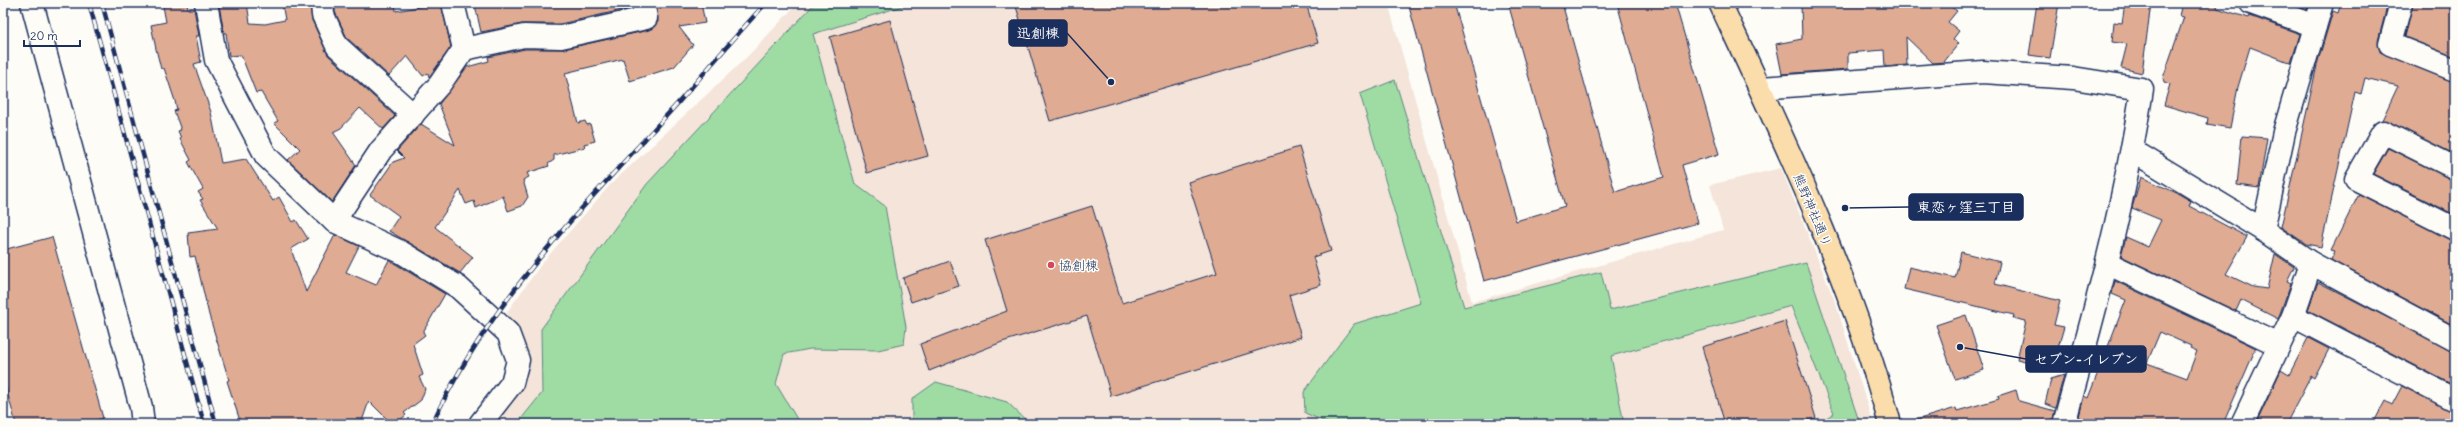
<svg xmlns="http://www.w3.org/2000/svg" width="2458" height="427" font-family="Delius,'Klee One',sans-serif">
<rect width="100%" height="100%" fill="#fdfcf7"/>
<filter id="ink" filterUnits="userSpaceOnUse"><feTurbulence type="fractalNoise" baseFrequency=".025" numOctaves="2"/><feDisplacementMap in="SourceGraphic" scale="8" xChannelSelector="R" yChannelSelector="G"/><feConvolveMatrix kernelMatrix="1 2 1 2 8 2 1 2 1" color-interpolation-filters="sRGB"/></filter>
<g filter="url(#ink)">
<path fill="#f4e4d9" d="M798,3H1388L1472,302L1723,230L1710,185L1781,168L1836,304L1873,424H492L528,355L507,312L543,262L611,184L747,57Z"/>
<g fill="#9fdca4" stroke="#5d8681">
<path d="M815,3H905L906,5L813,34L855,184L885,206L906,327L904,344L878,350L810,349L784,354L776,384L800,424H517L542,393L541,329L647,184Z"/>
<path d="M1395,80L1464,307L1601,272L1610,310L1806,263L1860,424H1817L1834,413L1791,306L1611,356L1624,424H1330L1305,413L1304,392L1354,324L1421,303L1360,94Z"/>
<path d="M936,382L1007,402L1030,424H912V399Z"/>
</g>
<g fill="#dfab93" stroke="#1b2f5e" fill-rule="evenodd">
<path d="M166,3H187L188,9H194L199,36H196L201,62L194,64L211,112L221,163L246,159L273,201L279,197L293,222L296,220L308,239L291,249L306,292L335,235L359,246L346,272L376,285L389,260L445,294L423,332L425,335L413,344L423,375L419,377L425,389L421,400L404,413L406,415L396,424H392L369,401L361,424H241L227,381L229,380L228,377L209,315L195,256L190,257L188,233L218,229L200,200L203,199L198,192L203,189L188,162L191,160L180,139L181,138L178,131L181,130L174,111L177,110L175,101L164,68L161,69L156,49L151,25L166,22L163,6L166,5Z"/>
<path d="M228,3H247L250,23L265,24L285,20L282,3H310L312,20L328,55L395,116L383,129L360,108L341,128L333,132L356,165L332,202L288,160L300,149L274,123L278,121L261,92L256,93L241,55L229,56L226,33H224L219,5Z"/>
<path d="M335,3H395L396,11L441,3L451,47L429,77L428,73L423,76L407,56L389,76L347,38L335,12Z"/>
<path d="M485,3H596L597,7L614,3H631V8L560,24H522L481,32L475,5Z"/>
<path d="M678,3H701L705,23L679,27L693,45L674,67L630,81L623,59L565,73L578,123L585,121L587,125L590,124L595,141L584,144L585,147L554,155V160L548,164L549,166L527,173L529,177L523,180L528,197L522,206L508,211L503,196L476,208L474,201L466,204L460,190L435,227L473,257L460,273L389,231L399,216L370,195L393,162L404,158L397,151L421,124L455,145L439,104L467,67L489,61L488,57L525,49H564L649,30L658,22L657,8Z"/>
<path d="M1015,3H1306L1318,43L1050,121Z"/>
<path d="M1408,3H1454L1516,221L1565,206L1508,3H1562L1615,192L1664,177L1617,3H1675L1719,154L1682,165L1698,223L1484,281Z"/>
<path d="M1860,3H1946L1957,11L1948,22L1959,31L1953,39L1959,43L1944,62L1933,63L1906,37L1907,65L1885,67L1884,50L1848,53V69L1782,74L1776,44L1802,39L1801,5Z"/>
<path d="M2037,3H2059L2050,58L2029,55Z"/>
<path d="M2125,3H2151L2142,73L2121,68L2127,44L2112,42L2114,22L2122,23Z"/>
<path d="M2182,3H2218L2217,8L2249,18L2250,16L2300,34L2291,63L2250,47L2238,87L2230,128L2207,124L2208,118L2164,105L2170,84L2164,82L2163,78L2184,17L2179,16Z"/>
<path d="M2288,3H2301L2308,5L2307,10Z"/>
<path d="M2341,3H2388L2378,41L2380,52L2455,82V148L2452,153L2382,120L2398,86L2365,78L2361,94L2355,92L2321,247L2306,244L2281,227L2318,61L2333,11L2338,13Z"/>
<path d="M2413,3H2455V57L2405,37Z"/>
<path d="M890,20L928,156L867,173L830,37Z"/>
<path d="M2242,136L2267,138L2259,188L2237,185Z"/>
<path d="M1299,147L1331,251L1313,257L1321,285L1289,295L1301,337L1111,396L1087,316L1002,342L929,371L920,344L1007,311L985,240L1092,206L1122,303L1217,273L1188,182Z"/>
<path d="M2388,148L2455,180V215L2373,174Z"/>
<path d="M2141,177L2179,194L2191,201L2189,206L2247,237L2226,274L2253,287L2267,289L2275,254L2294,267L2287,281L2291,283L2278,319L2241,300L2236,311L2121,256L2126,237L2148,247L2161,220L2132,208Z"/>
<path d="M2359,194L2455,241V326L2331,260L2335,251L2331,250Z"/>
<path d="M52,237L103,418L83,424H16L3,377V250Z"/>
<path d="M1961,252L2000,262L1995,284L2060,301L2054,325L2064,327L2052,368L2017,359L2026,321L2013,318L2014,315L1904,289L1909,267L1955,278Z"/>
<path d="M950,261L959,286L911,302L903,278Z"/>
<path d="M2115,281L2256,348L2223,424H2095L2079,417L2084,396L2088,398L2126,300L2112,294ZM2160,332L2191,346L2190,348L2197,351L2187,378L2147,363Z"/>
<path d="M2318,282L2455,352V386L2308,310Z"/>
<path d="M1966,315L1984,370L1955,379L1936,325Z"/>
<path d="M1785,321L1816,418L1795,424H1725L1702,347Z"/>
<path d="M2308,338L2329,349L2314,378L2311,376L2286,424H2256L2281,370L2289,375Z"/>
<path d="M2064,375L2055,408L2045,404L2051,379Z"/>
<path d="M2402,386L2455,412V424H2373L2385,401L2392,405Z"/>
<path d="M2016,390L2019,401L2055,411L2052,424H1917L1916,420L1956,408L1957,411L1999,399L1998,396Z"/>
</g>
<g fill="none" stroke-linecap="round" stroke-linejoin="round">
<defs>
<g id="minor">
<path d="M32,3L141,407L143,424"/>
<path d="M206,3L216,60L266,156L334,221L401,252L458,287L508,333L518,360L512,383L480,424"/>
<path d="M322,3L323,15L337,46L413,115"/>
<path d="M453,3L464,49"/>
<path d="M2251,3L2315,26"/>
<path d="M2401,3L2390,44L2455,70"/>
<path d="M1760,88L1983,72L2073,78L2142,89C2125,203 2094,313 2064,424"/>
<path d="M2133,151L2263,230L2311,263L2455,340"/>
<path d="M2455,168L2383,132L2356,179L2455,229"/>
<path d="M334,221L381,150L440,84L464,49L524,36L561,37L646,18L643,3"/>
<path d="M2263,230L2284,132L2322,3"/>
<path d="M2107,263L2279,345"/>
<path d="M2293,316L2455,400"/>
<path d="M2242,424L2293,316L2311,263"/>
</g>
<path id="major" d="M1720,3C1784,140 1851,278 1890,424"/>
</defs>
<use href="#minor" stroke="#1b2f5e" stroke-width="25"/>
<use href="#major" stroke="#1b2f5e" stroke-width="25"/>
<use href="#minor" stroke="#fdfcf7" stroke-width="22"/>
<use href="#major" stroke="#fbddab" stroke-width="22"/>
<defs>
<g id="rail">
<path d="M89,3L204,424"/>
<path d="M102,3L216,424"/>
<path d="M432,424C490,299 587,203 678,103C707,70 736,35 766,3"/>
</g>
</defs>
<use href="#rail" stroke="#1b2f5e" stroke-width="4.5"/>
<use href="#rail" stroke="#fdfcf7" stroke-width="3" stroke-dasharray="9" stroke-linecap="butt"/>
</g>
</g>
<circle fill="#d1495b" stroke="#fdfcf7" stroke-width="1.5" cx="1051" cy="265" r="4"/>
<g text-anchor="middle" stroke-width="3" stroke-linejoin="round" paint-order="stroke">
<g font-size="13" fill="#1b2f5e" stroke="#fdfcf7">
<text transform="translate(1813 210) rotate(67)" y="5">熊野神社通り</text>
</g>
<g font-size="13" fill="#1b2f5e" stroke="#fdfcf7" text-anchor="start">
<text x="1059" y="270">協創棟</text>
</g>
</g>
<path fill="none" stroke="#1b2f5e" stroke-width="1.5" d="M1111 82L1067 33M1845 208L1909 207M1960 347L2026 359"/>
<g fill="#1b2f5e" stroke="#fdfcf7" stroke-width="1.5">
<circle cx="1111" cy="82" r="4"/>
<circle cx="1845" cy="208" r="4"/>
<circle cx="1960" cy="347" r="4"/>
</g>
<g fill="#1b2f5e" stroke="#1b2f5e" stroke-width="1.5">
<rect x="1009" y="20" width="58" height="26" rx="4"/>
<rect x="1909" y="194" width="114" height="26" rx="4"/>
<rect x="2026" y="346" width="120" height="26" rx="4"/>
</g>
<g font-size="14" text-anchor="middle" font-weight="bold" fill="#fff">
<text x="1038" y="38">迅創棟</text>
<text x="1966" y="212">東恋ヶ窪三丁目</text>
<text x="2086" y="364">セブン-イレブン</text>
</g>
<rect width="2458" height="427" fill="none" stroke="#fdfcf7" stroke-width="16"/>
<rect x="8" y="8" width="2442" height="411" fill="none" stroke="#1b2f5e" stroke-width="1.5" filter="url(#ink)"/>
<path d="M24 40v6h56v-6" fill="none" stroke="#1b2f5e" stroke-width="2"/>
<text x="30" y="40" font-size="12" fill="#1b2f5e" stroke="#fdfcf7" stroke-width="3" paint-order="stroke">20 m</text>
</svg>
